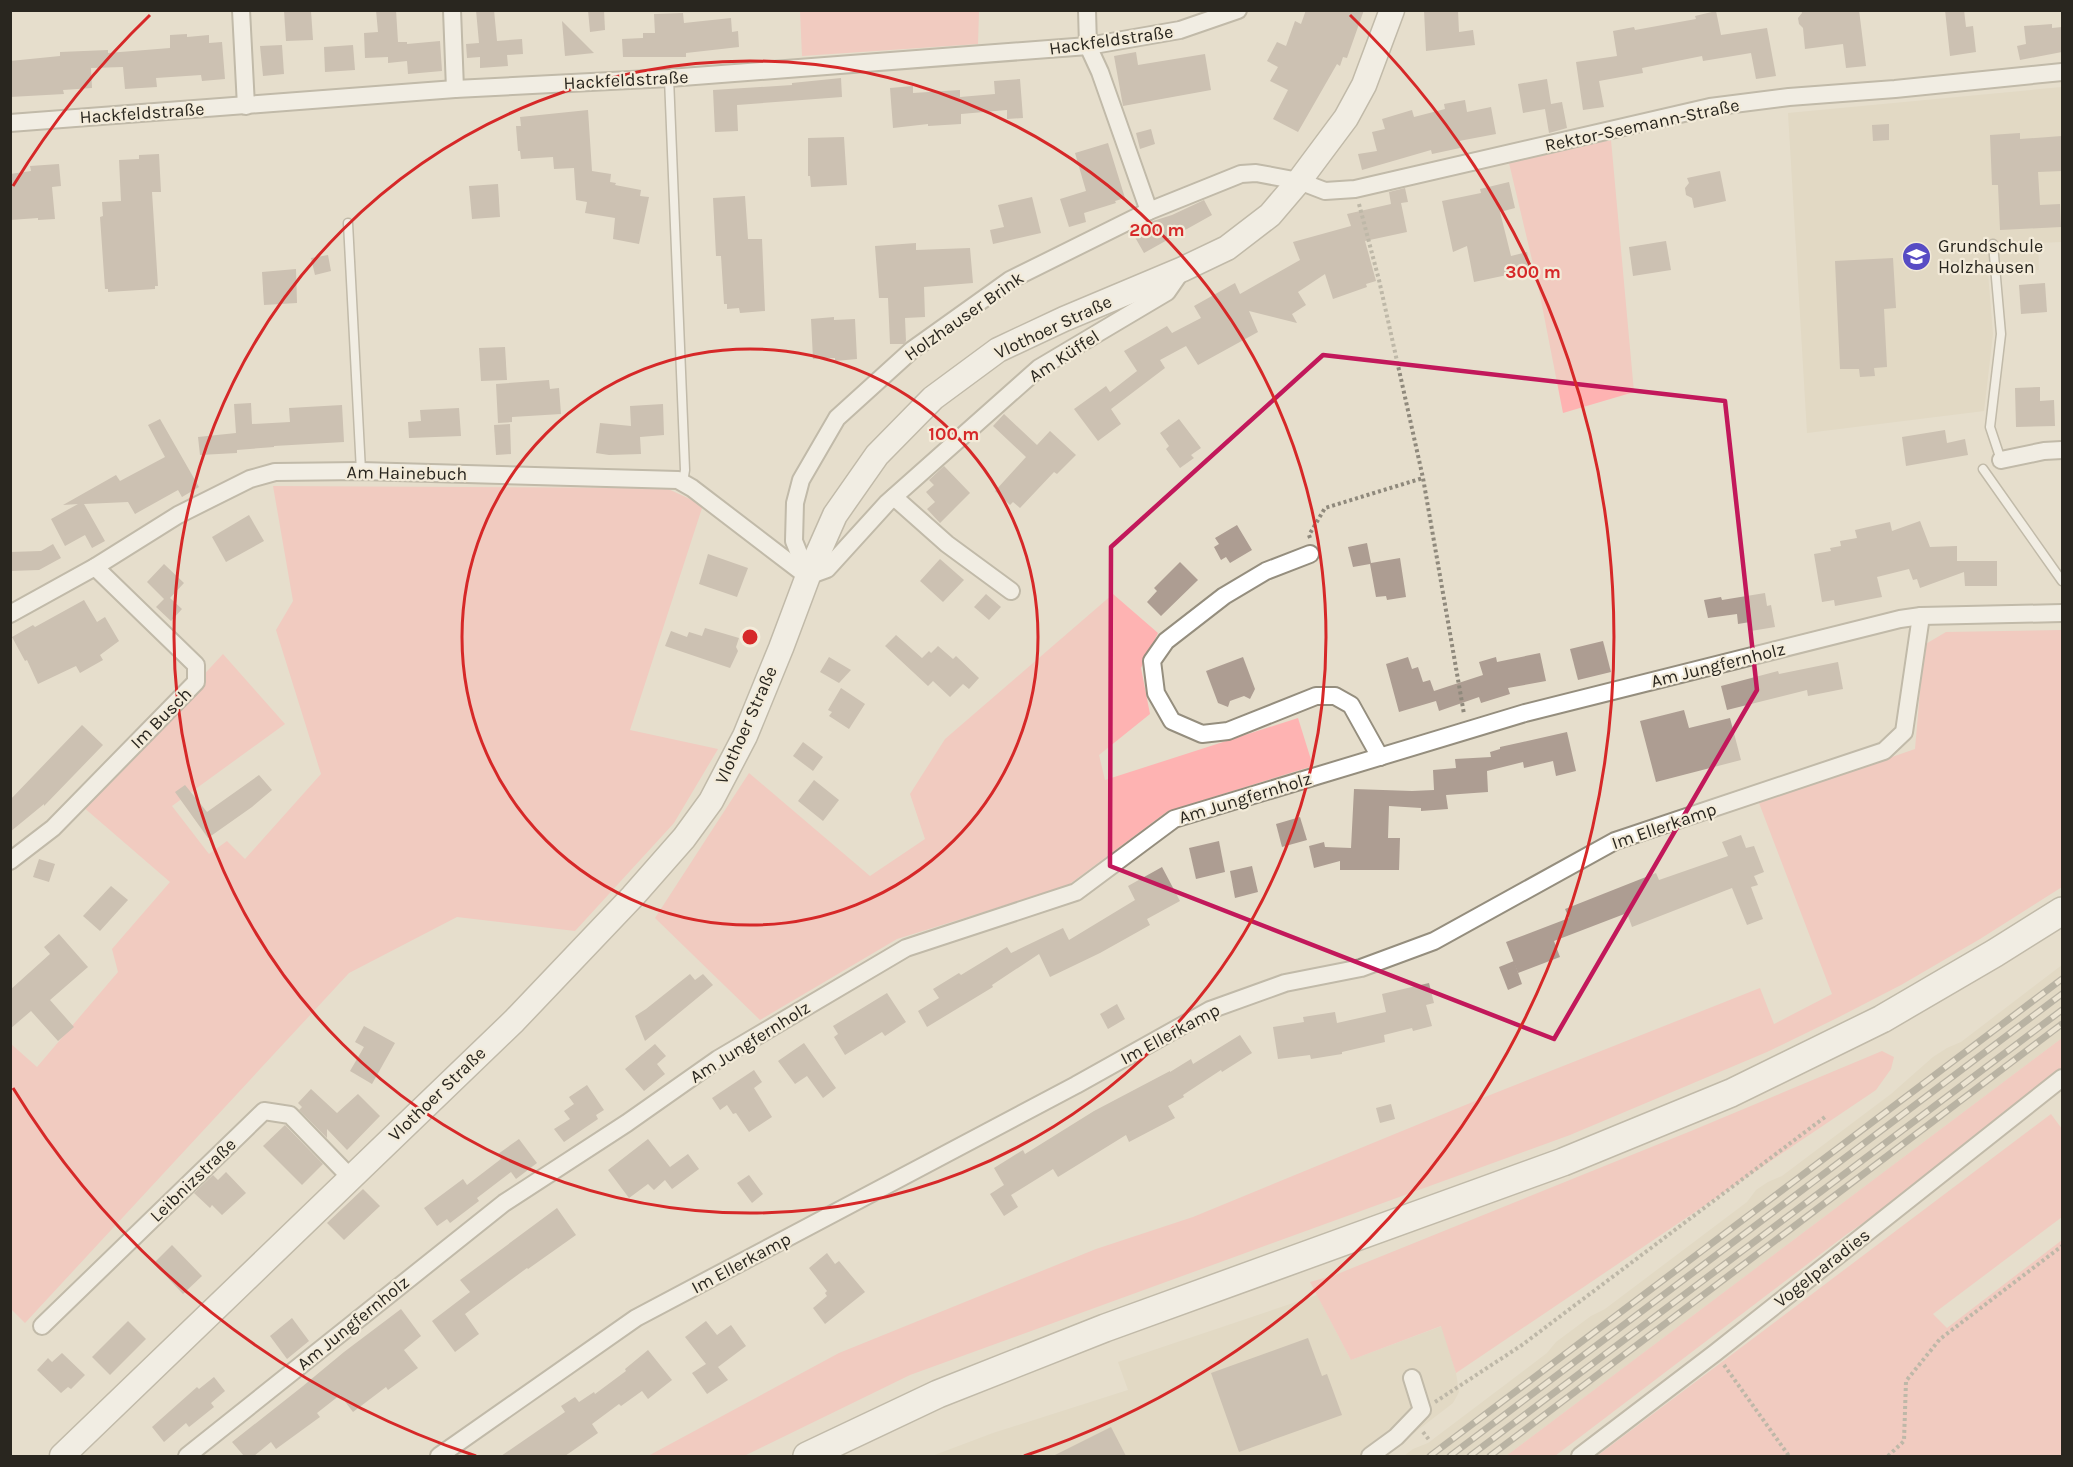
<svg xmlns="http://www.w3.org/2000/svg" width="2073" height="1467" font-family="Karla,sans-serif">
<rect width="100%" height="100%" fill="#e6decc"/>
<g fill="#ddd2ba">
<path d="M2062,87V242L2038,243L2039,270L1988,273L1993,334L1984,411L1807,433L1788,113Z"/>
<path d="M2062,965V1038L1506,1456H1404L1413,1449L1428,1443L1547,1353L1556,1342L1591,1316L1605,1309L1747,1202L1756,1190L1768,1182L1782,1176L1891,1094L1933,1057L1947,1048L1961,1042Z"/>
<path d="M1317,1295L1351,1360L1442,1326L1456,1373L1459,1392L1453,1403L1384,1456H932L993,1433L1128,1390L1118,1362Z"/>
</g>
<g fill="#feb3b2">
<path d="M800,11H979L978,44L802,56Z"/>
<path d="M1611,140L1634,392L1563,413L1538,285L1509,163Z"/>
<path d="M273,486L666,488L703,505L630,730L718,749L674,823L575,931L457,917L349,973L25,1323L11,1309L10,1043L37,1067L118,972L112,949L170,882L82,806L223,654L285,724L172,806L209,854L227,841L245,859L321,774L276,630L293,601Z"/>
<path d="M1113,594L1158,633L1141,668L1150,714L1099,755L1105,780L1298,718L1313,766L1168,811L1067,886L897,939L760,1020L655,918L749,773L870,876L925,839L910,794L945,739Z"/>
<path d="M2062,630V887L1980,939L1901,985L1837,1018L1767,1052L1570,1135L910,1375L744,1456H648L839,1353L1096,1249L1193,1217L1480,1099L1760,988L1774,1024L1832,994L1759,803L1915,749L1924,645L1946,632Z"/>
<path d="M2062,1038V1088L1847,1234L1555,1456H1506Z"/>
<path d="M1882,1051L1894,1057L1891,1069L1876,1090L1456,1373L1441,1326L1351,1360L1310,1282L1335,1275L1691,1131Z"/>
<path d="M2051,1114L2062,1129V1217L1933,1314L1947,1328L2062,1240V1456H1597Z"/>
</g>
<g fill="#ad9d92">
<path d="M284,10L311,11L313,40L286,41Z"/>
<path d="M376,10H396L398,42H407V44L440,41L442,71L408,74L407,61L388,63V57L365,58L364,33L378,32Z"/>
<path d="M476,10H494L497,41L522,39L523,54L507,55L508,66L480,68V57L467,58L466,44L479,43Z"/>
<path d="M588,10H604L605,30L590,32Z"/>
<path d="M1306,10H1364L1347,58L1343,57L1340,66L1337,64L1298,132L1273,119L1288,90L1270,81L1278,67L1267,61L1277,42L1286,46L1295,21L1301,24Z"/>
<path d="M1424,10H1458L1459,32L1473,30L1475,45L1426,51Z"/>
<path d="M1801,10H1859L1866,66L1846,68L1843,44L1805,49L1803,28L1799,24L1798,18L1802,13Z"/>
<path d="M1945,10H1964L1966,27L1973,26L1976,52L1950,56Z"/>
<path d="M1716,11L1721,35L1767,28L1776,76L1756,79L1751,53L1703,61L1702,56L1642,68L1643,73L1599,81L1604,107L1583,110L1576,62L1617,56L1613,31L1634,27L1635,30L1696,19L1695,16Z"/>
<path d="M683,13L684,23L731,18L732,32L738,31L739,47L686,53V57H623L622,39L643,38V33H655L654,14Z"/>
<path d="M562,21L594,53L565,56Z"/>
<path d="M2052,24V28L2062,27V52L2020,60L2017,46L2026,44L2024,26Z"/>
<path d="M187,34V37L209,35V43L222,42L225,79L202,81L201,75L156,78L157,87L125,89L123,67L91,68L92,88L63,90L64,94L10,97V61L60,56V52L108,50V53L170,48V35Z"/>
<path d="M282,45L284,74L263,76L260,46Z"/>
<path d="M353,45L355,70L325,72L324,47Z"/>
<path d="M1136,52L1138,65L1205,54L1211,90L1123,106L1114,56Z"/>
<path d="M841,78L842,97L737,105L738,131L715,132L713,90L792,85V83Z"/>
<path d="M1020,79L1023,118L1007,119V110L961,114V124L928,126V124L893,128L890,88L913,86V93L960,90V97L995,94L994,81Z"/>
<path d="M1547,79L1551,104L1562,102L1567,128L1549,133L1545,109L1523,113L1518,84Z"/>
<path d="M1465,100L1467,112L1491,107L1496,134L1459,141L1460,148L1432,154L1431,150L1362,170L1358,154L1377,151L1372,132L1385,129L1382,119L1412,110L1414,117L1445,109L1444,104Z"/>
<path d="M588,110L592,171L611,174L610,182L616,183L615,185L641,190L640,196L649,197L639,244L613,239L615,218L585,213L587,202L576,200L574,168L554,169L553,157L521,159L520,151H518L516,126H521L520,117Z"/>
<path d="M1889,124V140L1873,141L1872,125Z"/>
<path d="M1151,129L1155,144L1140,149L1136,133Z"/>
<path d="M2020,133V139L2062,136V171L2038,172L2040,205L2060,204L2061,227L2000,230L1998,185H1992L1990,135Z"/>
<path d="M844,137L847,185L811,187L810,176H808V138Z"/>
<path d="M1108,143L1125,198L1115,201L1116,203L1084,213L1086,222L1069,227L1060,199L1086,191L1075,153Z"/>
<path d="M159,154L161,192H152L158,286H155V289L108,292V289H105L100,217L103,216L102,202L121,201L119,160L139,159V155Z"/>
<path d="M59,164L61,186L52,187L55,219L38,220V218L10,220V174L31,171L30,166Z"/>
<path d="M1720,171L1726,201L1694,208L1692,198L1686,195L1685,188L1689,183L1687,178Z"/>
<path d="M1509,182L1515,208L1500,212L1511,256L1527,252L1531,270L1474,282L1467,246L1453,252L1442,201L1481,193L1480,189Z"/>
<path d="M498,184L500,217L472,219L469,186Z"/>
<path d="M1405,188L1408,202L1401,203L1407,232L1365,241L1376,281L1366,284L1367,287L1333,299L1325,274L1298,292L1306,305L1292,314L1297,323L1249,311L1258,332L1198,365L1186,346L1160,360L1165,368L1111,409L1121,424L1098,441L1074,409L1106,386L1110,392L1137,371L1124,351L1167,326L1172,333L1201,318L1194,306L1235,283L1240,294L1300,260L1293,242L1351,226L1347,214L1391,204L1389,192Z"/>
<path d="M745,196L748,239H762L765,311L740,313L739,308L727,309V304H724L721,256H716L713,198Z"/>
<path d="M1032,197L1041,233L993,244L990,230L1004,227L998,205Z"/>
<path d="M1204,200L1212,215L1144,253L1132,232L1153,221L1172,215Z"/>
<path d="M1666,241L1671,270L1633,276L1629,247Z"/>
<path d="M916,243V250L970,248L973,283L924,287L925,317L905,318L906,341L904,344H890L888,298H879L875,246Z"/>
<path d="M328,255L331,271L315,275L311,258Z"/>
<path d="M1893,258L1896,308L1884,309L1887,367L1874,368L1875,376L1860,377L1859,369H1840L1835,261Z"/>
<path d="M296,269L297,303L264,305L262,272Z"/>
<path d="M2045,283L2047,312L2021,314L2019,285Z"/>
<path d="M834,317V320L855,319L857,359L835,361V358L813,359L811,319Z"/>
<path d="M505,347L507,380L481,381L479,348Z"/>
<path d="M549,380L550,389L559,388L561,414L512,417V422L498,423L496,384Z"/>
<path d="M2040,387V401L2054,400L2055,426L2016,427L2015,388Z"/>
<path d="M251,403L252,424L290,422L289,408L342,405L344,442L274,446V447L237,450V453L200,455L198,437L236,433L234,404Z"/>
<path d="M663,404L664,435L640,437L641,454L609,455L596,453L600,423L631,426L630,406Z"/>
<path d="M459,408L461,436L409,438L408,422L421,421L420,410Z"/>
<path d="M1004,414L1037,445L1050,431L1076,455L1057,474L1054,472L1020,508L1013,502L1010,505L995,491L1026,457L993,426Z"/>
<path d="M160,419L199,487L182,497L178,490L135,514L128,502L84,504L105,541L92,548L85,535L65,546L51,519L78,504L63,505L116,475L120,481L165,457L148,425Z"/>
<path d="M1179,419L1201,448L1191,455L1194,458L1180,468L1166,449L1169,446L1160,433Z"/>
<path d="M510,424L511,454L496,455L494,425Z"/>
<path d="M1945,430L1947,443L1965,439L1968,455L1906,466L1902,437Z"/>
<path d="M944,466L970,493L940,523L927,509L935,502L926,492L934,485L929,480Z"/>
<path d="M249,515L264,541L226,562L212,537Z"/>
<path d="M1920,521L1930,547L1957,546V561H1997V586H1965L1964,572L1920,588L1917,579L1913,580L1909,569L1877,577L1882,597L1835,606L1834,600L1822,602L1814,554L1831,551L1830,548L1841,546L1840,541L1857,538L1855,530L1890,522L1892,531Z"/>
<path d="M1237,525L1252,550L1230,563L1226,557L1221,560L1214,547L1219,544L1215,538Z"/>
<path d="M1367,543L1371,563L1400,558L1406,597L1387,600L1386,596L1376,597L1370,564L1353,567L1348,547Z"/>
<path d="M53,544L61,558L39,570L10,571V552L41,551Z"/>
<path d="M708,554L748,568L737,597L699,584Z"/>
<path d="M940,559L964,580L943,602L920,581Z"/>
<path d="M1180,562L1198,580L1161,616L1147,602L1157,591L1154,588Z"/>
<path d="M164,564L184,583L170,598L182,609L171,621L156,607L164,599L147,582Z"/>
<path d="M1765,593L1767,606L1771,605L1775,627L1751,631L1750,622L1738,624L1737,614L1708,618L1704,600L1721,597L1722,600Z"/>
<path d="M986,594L1001,607L989,620L974,607Z"/>
<path d="M84,600L97,622L105,617L119,641L100,655L103,660L80,673L76,666L38,684L27,660L25,661L12,637L33,625L35,627Z"/>
<path d="M705,628L739,638L736,647L738,651L730,668L665,646L671,631L687,637L689,632L702,636Z"/>
<path d="M896,635L922,658L929,651L931,653L938,646L953,659L956,656L979,678L969,689L963,684L950,697L933,681L928,686L885,646Z"/>
<path d="M1603,641L1611,672L1578,680L1570,649Z"/>
<path d="M1540,653L1546,681L1508,688L1510,694L1481,703L1479,697L1439,711L1436,701L1399,712L1386,664L1408,657L1412,669L1418,667L1423,682L1430,680L1434,691L1483,675L1479,662L1496,657L1497,662Z"/>
<path d="M829,657L851,670L839,683L820,672Z"/>
<path d="M1243,657L1255,689L1250,699L1244,696L1230,701L1228,707L1218,703L1206,671Z"/>
<path d="M1838,662L1843,689L1808,696L1807,690L1727,710L1721,686L1778,671L1779,674Z"/>
<path d="M841,688L865,704L849,729L829,716L832,712L828,710Z"/>
<path d="M1684,710L1689,728L1730,718L1741,760L1656,782L1640,721Z"/>
<path d="M82,725L103,745L44,806V804L10,832V800Z"/>
<path d="M1567,732L1576,771L1556,776L1553,761L1524,768L1523,762L1487,771L1488,792L1446,795L1448,809L1421,811V808L1389,806L1388,838H1400L1399,870H1340V861L1314,868L1309,846L1324,842L1325,847L1351,848L1354,789L1412,791L1434,790L1433,770L1456,768L1455,759L1491,757L1490,752L1500,749V747Z"/>
<path d="M803,742L823,757L813,771L793,756Z"/>
<path d="M259,775L272,790L252,807L208,838L175,792L185,785L207,812Z"/>
<path d="M814,780L839,800L823,821L798,801Z"/>
<path d="M1300,817L1307,840L1282,847L1276,824Z"/>
<path d="M1741,835L1746,848L1754,846L1764,872L1754,876L1758,885L1751,887L1763,919L1747,925L1732,888L1632,927L1627,913L1554,941L1560,957L1518,973L1506,942L1569,918L1565,909L1656,873L1659,880L1728,856L1722,842Z"/>
<path d="M1219,841L1225,872L1196,879L1189,848Z"/>
<path d="M39,859L55,864L49,882L33,877Z"/>
<path d="M1252,866L1258,892L1235,898L1230,871Z"/>
<path d="M1162,867L1180,901L1147,919L1150,925L1100,953L1050,977L1039,954L992,985L993,987L927,1027L918,1011L939,998L933,989L959,973L961,975L1007,947L1011,953L1063,928L1069,940L1135,900L1128,886Z"/>
<path d="M111,886L128,900L100,931L83,916Z"/>
<path d="M59,934L88,967L50,1000L74,1027L58,1041L31,1011L10,1029V990L50,954L44,947Z"/>
<path d="M1514,961L1522,984L1508,990L1499,967Z"/>
<path d="M690,974L695,980L703,974L713,985L645,1041L635,1016L646,1009Z"/>
<path d="M1429,983L1434,1003L1426,1005L1432,1026L1413,1031L1412,1028L1384,1035L1385,1042L1342,1052V1054L1311,1059L1310,1055L1278,1059L1273,1027L1304,1022L1303,1017L1335,1012L1337,1023L1386,1012L1382,994Z"/>
<path d="M887,993L906,1022L885,1036L882,1032L845,1055L834,1037L838,1034L833,1026Z"/>
<path d="M1117,1004L1125,1019L1108,1029L1100,1014Z"/>
<path d="M364,1026L395,1043L372,1084L350,1071L364,1047L355,1042Z"/>
<path d="M1240,1035L1252,1053L1222,1072L1221,1070L1183,1095L1184,1097L1168,1106L1175,1118L1129,1142L1126,1135L1058,1177L1053,1169L1011,1195L1018,1207L1004,1216L990,1194L1004,1185L994,1168L1023,1150L1025,1154L1094,1111L1170,1071V1072L1191,1059L1193,1064Z"/>
<path d="M804,1043L836,1088L823,1098L807,1076L795,1084L778,1061Z"/>
<path d="M655,1044L666,1056L657,1064L665,1074L644,1091L625,1069Z"/>
<path d="M754,1070L762,1082L754,1088L772,1117L749,1132L736,1113L733,1114L727,1105L720,1110L712,1098Z"/>
<path d="M587,1085L604,1110L596,1115L598,1119L564,1142L554,1129L570,1119L564,1111L574,1104L569,1097Z"/>
<path d="M311,1089L337,1113L358,1094L380,1116L347,1150L327,1129V1138L299,1110L302,1107L298,1103Z"/>
<path d="M1391,1104L1395,1119L1380,1123L1376,1108Z"/>
<path d="M285,1125L323,1164L302,1185L263,1146Z"/>
<path d="M519,1139L537,1163L516,1179L511,1172L477,1198L479,1201L450,1223L447,1219L437,1226L424,1208L463,1179L467,1185L501,1159L498,1154Z"/>
<path d="M648,1139L670,1167L688,1154L699,1169L672,1189L665,1180L654,1190L648,1184L629,1198L608,1170Z"/>
<path d="M226,1172L246,1193L222,1215L212,1205L210,1208L194,1193L213,1175L218,1180Z"/>
<path d="M749,1175L763,1194L752,1203L737,1183Z"/>
<path d="M363,1189L380,1206L344,1240L327,1223Z"/>
<path d="M557,1208L576,1235L528,1269L527,1268L465,1314L479,1334L455,1352L432,1321L470,1292L460,1280Z"/>
<path d="M172,1245L202,1276L183,1294L154,1263Z"/>
<path d="M827,1253L835,1264L839,1261L865,1292L825,1324L813,1308L827,1296L825,1293L827,1291L809,1268Z"/>
<path d="M401,1309L421,1336L404,1350L418,1368L388,1390L386,1387L353,1412L340,1395L317,1413L320,1417L276,1449L271,1442L254,1456H244L232,1442L303,1386L344,1352Z"/>
<path d="M292,1318L309,1341L287,1359L270,1336Z"/>
<path d="M128,1321L146,1339L110,1375L92,1357Z"/>
<path d="M706,1321L717,1335L731,1325L746,1346L718,1367L728,1380L707,1394L692,1373L706,1364L685,1337Z"/>
<path d="M1308,1338L1322,1376L1327,1374L1342,1415L1239,1452L1211,1373Z"/>
<path d="M648,1350L672,1380L648,1399L642,1391L621,1406L619,1404L592,1424L598,1433L565,1456H501L565,1412L561,1406L575,1397L579,1402L594,1392L595,1394L626,1371L625,1369Z"/>
<path d="M62,1353L85,1375L71,1389L68,1387L61,1393L37,1370L48,1358L52,1362Z"/>
<path d="M214,1377L225,1391L211,1403L214,1407L189,1427L186,1423L164,1442L152,1427L197,1387L199,1389Z"/>
<path d="M1111,1427L1126,1456H1053Z"/>
</g>
<g fill="none" stroke-linecap="round" stroke-linejoin="round">
<defs>
<g id="lane">
<path d="M669,78L685,470L683,482"/>
<path d="M348,223L361,471"/>
<path d="M1993,244L2001,334L1990,427L2001,460"/>
<path d="M1983,469L2062,581"/>
</g>
<g id="street">
<path d="M241,10L246,106"/>
<path d="M452,10L455,89"/>
<path d="M1087,10L1088,46L1100,72L1149,211"/>
<path d="M10,123L455,89L669,78L1088,46L1180,30L1238,10"/>
<path d="M2001,460L2044,451L2062,450"/>
<path d="M894,497L947,544L1011,591"/>
<path d="M1310,554L1266,571L1224,596L1166,641L1152,661L1156,693L1172,721L1202,734L1228,731L1316,696H1335L1351,705L1380,757"/>
<path d="M808,576L794,541L795,503L801,480L837,418L912,350L1010,280L1149,211L1241,174L1256,173L1299,181L1325,191L1355,189L1710,107L1789,97L1895,89L2062,72"/>
<path d="M808,576L827,569L887,503L1039,368L1167,292L1183,269"/>
<path d="M10,614L95,567L178,515L250,479L275,472L361,471L678,480L692,488L807,576"/>
<path d="M10,861L53,828L196,682V665L95,567"/>
<path d="M42,1326L264,1111L290,1115L350,1177"/>
<path d="M187,1456L504,1203L627,1123L718,1059L906,948L1076,892L1174,819L1525,713L1900,619L1921,616L2062,613"/>
<path d="M439,1456L636,1318L1076,1085L1210,1010L1285,983L1361,968L1434,941L1615,841L1884,751L1904,732L1921,616"/>
<path d="M1370,1456L1396,1437L1422,1410L1412,1378"/>
<path d="M1580,1456L1715,1353L2062,1078"/>
</g>
<path id="secondary" d="M62,1456L514,1021L633,896L684,838L711,801L745,736L781,648L808,576L835,515L877,455L933,398L998,350L1064,319L1183,269L1227,248L1270,215L1299,181L1346,118L1364,85L1392,10"/>
<path id="primary" d="M807,1456L938,1394L1105,1328L1563,1162L1731,1093L1882,1019L1995,953L2062,911"/>
</defs>
<use href="#lane" stroke="#958e7e" stroke-width="11"/>
<use href="#street" stroke="#958e7e" stroke-width="20"/>
<use href="#secondary" stroke="#958e7e" stroke-width="27"/>
<use href="#primary" stroke="#958e7e" stroke-width="30"/>
<g stroke="#8f897c" stroke-width="4" stroke-dasharray="3 3" stroke-linecap="butt">
<path d="M1359,204L1379,280L1423,478L1464,714"/>
<path d="M1310,538L1309,535L1325,508L1423,478"/>
<path d="M1724,1365L1789,1456"/>
<path d="M1435,1402L1522,1345L1825,1117"/>
<path d="M1423,1432L1430,1441"/>
<path d="M1888,1456L1904,1441L1906,1381L1940,1339L2062,1246"/>
</g>
<use href="#lane" stroke="#fff" stroke-width="8"/>
<use href="#street" stroke="#fff" stroke-width="16"/>
<use href="#secondary" stroke="#fff" stroke-width="24"/>
<use href="#primary" stroke="#fff" stroke-width="27"/>
<defs>
<g id="rail">
<path d="M1430,1456L2062,979"/>
<path d="M1450,1456L2062,994"/>
<path d="M1470,1456L2062,1010"/>
<path d="M1490,1456L2062,1024"/>
</g>
</defs>
<use href="#rail" stroke="#847e72" stroke-width="7"/>
<use href="#rail" stroke="#f3ebd9" stroke-width="4.5" stroke-dasharray="14" stroke-linecap="butt"/>
</g>
<path d="M0 0H2073V1467H0ZM1323,355L1725,401L1757,690L1554,1039L1110,866L1111,547Z" fill="#e6decc" fill-opacity=".55" fill-rule="evenodd"/>
<path fill="none" stroke="#c2185b" stroke-width="4.5" stroke-linejoin="round" d="M1323,355L1725,401L1757,690L1554,1039L1110,866L1111,547Z"/>
<g fill="none" stroke="#d62828" stroke-width="3">
<circle cx="750" cy="637" r="288"/>
<circle cx="750" cy="637" r="576"/>
<path d="M476 1456A864 864 0 0 1 13 1088M13 186A864 864 0 0 1 150 15M1350 15A864 864 0 0 1 1024 1456"/>
</g>
<defs>
<symbol id="school-disc" viewBox="-11 -11 22 22"><circle r="9.5" fill="#574cc4" stroke="#f3ebd9"/><path d="M0-5L7-2L0 1L-7-2ZM-4 1L0 2.5L4 1V4Q0 6-4 4Z" fill="#fff"/></symbol>
</defs>
<g fill-rule="evenodd">
<use href="#school-disc" x="1900" y="240" width="33" height="33"/>
</g>
<g text-anchor="middle" stroke-width="4.5" stroke-linejoin="round" paint-order="stroke">
<g font-size="18" fill="#29261f" stroke="#f3ebd9">
<text transform="translate(1111 40) rotate(-8)" y="6">Hackfeldstraße</text>
<text transform="translate(626 80) rotate(-3)" y="6">Hackfeldstraße</text>
<text transform="translate(142 113) rotate(-4)" y="6">Hackfeldstraße</text>
<text transform="translate(1642 125) rotate(-12)" y="6">Rektor-Seemann-Straße</text>
<text transform="translate(964 316) rotate(-35)" y="6">Holzhauser Brink</text>
<text transform="translate(1053 327) rotate(-25)" y="6">Vlothoer Straße</text>
<text transform="translate(1064 356) rotate(-33)" y="6">Am Küffel</text>
<text transform="translate(407 473) rotate(1)" y="6">Am Hainebuch</text>
<text transform="translate(1718 665) rotate(-14)" y="6">Am Jungfernholz</text>
<text transform="translate(161 718) rotate(-45)" y="6">Im Busch</text>
<text transform="translate(746 725) rotate(-66)" y="6">Vlothoer Straße</text>
<text transform="translate(1245 798) rotate(-17)" y="6">Am Jungfernholz</text>
<text transform="translate(1664 826) rotate(-19)" y="6">Im Ellerkamp</text>
<text transform="translate(1170 1034) rotate(-28)" y="6">Im Ellerkamp</text>
<text transform="translate(750 1042) rotate(-32)" y="6">Am Jungfernholz</text>
<text transform="translate(437 1094) rotate(-44)" y="6">Vlothoer Straße</text>
<text transform="translate(193 1180) rotate(-44)" y="6">Leibnizstraße</text>
<text transform="translate(741 1263) rotate(-28)" y="6">Im Ellerkamp</text>
<text transform="translate(1822 1268) rotate(-38)" y="6">Vogelparadies</text>
<text transform="translate(353 1323) rotate(-39)" y="6">Am Jungfernholz</text>
</g>
<g font-size="18" fill="#29261f" stroke="#f3ebd9" text-anchor="start">
<text x="1938" y="252">Grundschule<tspan x="1938" dy="21">Holzhausen</tspan></text>
</g>
</g>
<circle cx="750" cy="637" r="9" fill="#d62828" stroke="#f3ebd9" stroke-width="3"/>
<g font-size="18" text-anchor="middle" font-weight="bold" fill="#d62828" stroke="#f3ebd9" stroke-width="4.5" stroke-linejoin="round" paint-order="stroke">
<text x="1157" y="236">200 m</text>
<text x="1533" y="278">300 m</text>
<text x="954" y="440">100 m</text>
</g>
<rect width="2073" height="1467" fill="none" stroke="#29261f" stroke-width="24"/>
</svg>
